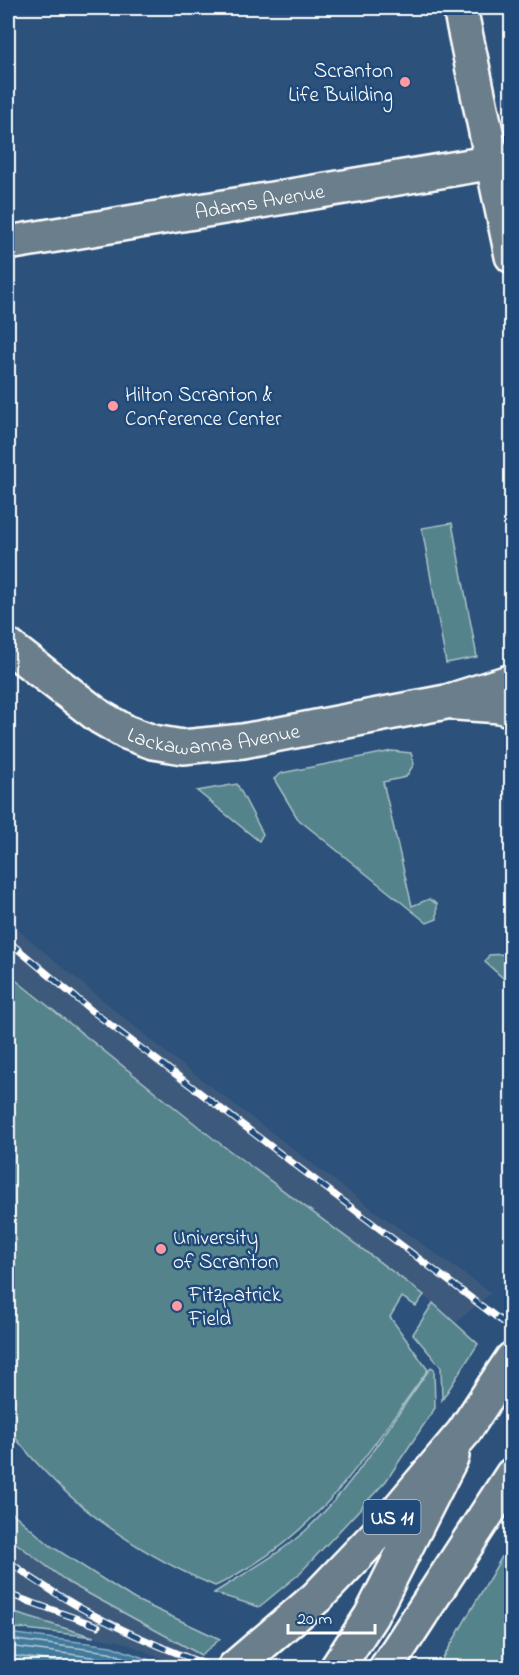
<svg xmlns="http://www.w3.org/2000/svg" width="519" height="1675" font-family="'Indie Flower',sans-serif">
<rect width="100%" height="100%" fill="#2c517b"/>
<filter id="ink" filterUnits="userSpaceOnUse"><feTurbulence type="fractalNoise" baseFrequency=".0167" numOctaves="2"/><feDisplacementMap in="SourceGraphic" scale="12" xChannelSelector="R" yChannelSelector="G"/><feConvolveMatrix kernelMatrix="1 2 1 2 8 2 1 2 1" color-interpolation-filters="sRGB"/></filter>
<g filter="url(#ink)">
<g fill="#3c5a7c">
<path d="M8,922L168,1054L375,1211L491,1293L457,1322L156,1093L8,974Z"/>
<path d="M8,1537L69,1583L201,1655L184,1667L122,1642L94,1637L8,1611Z"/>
</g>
<g fill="#54838c" stroke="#aac1c6" stroke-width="1.5">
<path d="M452,523L477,657L446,663L422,528Z"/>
<path d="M392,751L411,753L414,764L406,777L383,782L412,906L429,899L437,904V919L427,923L298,819L274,779L282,773Z"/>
<path d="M237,784L263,834L259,841L197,791Z"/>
<path d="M504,954L507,975H511V985L485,962L489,955Z"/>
<path d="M8,974L214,1139L424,1295L416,1306L402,1297L390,1317L428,1370C374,1443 330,1518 251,1566C239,1572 228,1581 215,1586C133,1551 61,1500 8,1428Z"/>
<path d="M433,1303L478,1344L442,1400L441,1367L413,1334Z"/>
<path d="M431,1367L434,1369L435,1408L386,1481L299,1574L259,1607L214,1593C245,1573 278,1555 305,1531C355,1485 391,1422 431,1367Z"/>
<path d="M8,1509L51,1546L134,1599L220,1639L201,1655L69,1583L8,1537Z"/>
<path d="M511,1541V1667H438Z"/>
<path d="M8,1611L94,1637L8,1627Z"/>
</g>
<path fill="#40799a" stroke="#8cafc2" stroke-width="1.5" d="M8,1633L111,1646L168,1667H8Z"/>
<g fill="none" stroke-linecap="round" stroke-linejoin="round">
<g stroke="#b3c9d7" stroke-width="1.5">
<path d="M8,1639L109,1652L151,1668"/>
<path d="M8,1646L107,1659L130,1668"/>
<path d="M8,1655L103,1668"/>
</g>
<defs>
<g id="major">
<path d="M460,8L512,256"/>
<path id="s1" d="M8,243L512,159"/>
<path id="s2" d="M8,646L100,717L126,732L153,742L183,747L243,741L446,702L512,681"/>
<path d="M457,703L500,706L512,710"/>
<path d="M337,1668L371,1616L452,1456"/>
</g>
<g id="highway">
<path d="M234,1668L317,1597L382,1529L463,1433L512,1359"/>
<path d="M386,1668L512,1475"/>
</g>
</defs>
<use href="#major" stroke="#fff" stroke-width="38"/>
<use href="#highway" stroke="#fff" stroke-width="38"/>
<use href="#major" stroke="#6b7e8b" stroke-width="33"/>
<use href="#highway" stroke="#6b7e8b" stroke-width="33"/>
<defs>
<g id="rail">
<path d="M8,941L92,1011L512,1329"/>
<path d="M8,1561C72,1609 141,1641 216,1668"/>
<path d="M8,1594L98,1626"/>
</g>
</defs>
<use href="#rail" stroke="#fff" stroke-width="7"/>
<use href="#rail" stroke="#1f4a7a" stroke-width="4.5" stroke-dasharray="14" stroke-linecap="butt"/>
</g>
</g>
<g fill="#ff9aa2" stroke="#1f4a7a" stroke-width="2">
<circle cx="405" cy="82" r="6"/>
<circle cx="113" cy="406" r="6"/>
<circle cx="161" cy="1249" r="6"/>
<circle cx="177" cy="1306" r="6"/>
</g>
<g text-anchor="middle" stroke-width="5" stroke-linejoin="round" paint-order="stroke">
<rect fill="#1f4a7a" stroke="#bcc9d7" stroke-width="1.5" x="363.5" y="1500" width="57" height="34" rx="4.5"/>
<g font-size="20" font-weight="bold" fill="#fff">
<text x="392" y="1524">US 11</text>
</g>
<g font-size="21" fill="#fff" stroke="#1f4a7a" text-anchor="start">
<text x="393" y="77" text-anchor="end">Scranton<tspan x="393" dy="24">Life Building</tspan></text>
<text x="125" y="401">Hilton Scranton &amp;<tspan x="125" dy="24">Conference Center</tspan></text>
<text x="173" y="1244">University<tspan x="173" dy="24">of Scranton</tspan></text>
<text x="189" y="1301">Fitzpatrick<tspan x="189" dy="24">Field</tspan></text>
</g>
<g font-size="21" fill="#fff" stroke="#1f4a7a">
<text dy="7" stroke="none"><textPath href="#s1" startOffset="255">Adams Avenue</textPath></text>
<text dy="7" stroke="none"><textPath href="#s2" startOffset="236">Lackawanna Avenue</textPath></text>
</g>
</g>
<rect width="519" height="1675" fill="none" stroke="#1f4a7a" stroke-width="30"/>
<rect x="15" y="15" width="489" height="1645" fill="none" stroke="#fff" stroke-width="2" filter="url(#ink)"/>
<path d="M288 1624v9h87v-9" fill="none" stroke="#ffffff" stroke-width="3"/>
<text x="297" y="1624" font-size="18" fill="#ffffff" stroke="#1f4a7a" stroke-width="4.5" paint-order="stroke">20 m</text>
</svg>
